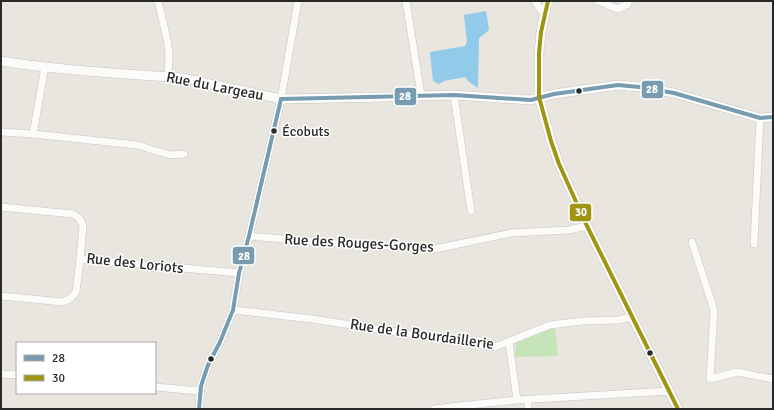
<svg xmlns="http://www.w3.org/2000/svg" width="774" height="410" font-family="Signika,sans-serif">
<rect width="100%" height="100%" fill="#e8e6df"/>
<path fill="#c5e4b7" d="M555,328L558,356L515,357L516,343L534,334Z"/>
<path fill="#92caea" d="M486,11L489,30L479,38L478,88L469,82L465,77L444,81L439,84L433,81L430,52L465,46L467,42L464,15Z"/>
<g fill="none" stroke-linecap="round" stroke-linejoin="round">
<defs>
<g id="street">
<path d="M158,1L167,39L169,54L168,77"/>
<path d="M406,1L421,95"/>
<path d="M535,1L541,10L545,12"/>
<path d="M598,1L618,9L628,4L629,1"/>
<path d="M454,95L471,211"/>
<path d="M1,132L33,134L45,67"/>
<path d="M33,134L137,145L170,155L184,154"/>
<path d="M1,207L73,214L80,219L83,226L80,259L239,273"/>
<path d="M249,236L335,243L435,249L511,233L569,230L587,226"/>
<path d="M692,242L714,310L710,379L737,372L773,379"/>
<path d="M754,244L760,118"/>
<path d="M1,296L63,302L71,298L76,292L80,259"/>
<path d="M233,310L312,319L495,347L550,325L583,321L618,320L632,317"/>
<path d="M509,342L517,400"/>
<path d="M1,374L17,375"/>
<path d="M155,387L200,391"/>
<path d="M528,400V409"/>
<path d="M199,409L201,386L208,365L220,342L231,316L233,310L239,273L249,236L281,99L298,1"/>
<path d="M434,409L459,406L517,400L669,391"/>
</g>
<g id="secondary">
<path d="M548,1L545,12L541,32L539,53V97L551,141L559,164L587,226L678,409"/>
<path d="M1,61C56,70 112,73 168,77L182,78L281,99L385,97L454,95L531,100L554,94L618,85L639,87L674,93L760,118L773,117"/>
</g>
</defs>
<use href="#street" stroke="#c5c5c5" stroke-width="8"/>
<use href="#secondary" stroke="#c5c5c5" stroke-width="10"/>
<use href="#street" stroke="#fcfbfa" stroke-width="7"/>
<use href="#secondary" stroke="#fcfbfa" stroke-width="9"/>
<defs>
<g id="bus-1">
<path d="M281,99L454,95L531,100L554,94L618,85L639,87L674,93L760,118L773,117"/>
<path d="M199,409L201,386L208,365L220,342L233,310L239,273L249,236L281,99"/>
</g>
<path id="bus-2" d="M548,1L541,32L539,53V97L551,141L559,164L587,226L678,409"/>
</defs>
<use href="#bus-1" stroke="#fff" stroke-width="7"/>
<use href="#bus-2" stroke="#fff" stroke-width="7"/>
<use href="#bus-1" stroke="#779cb0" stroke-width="4"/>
<use href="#bus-2" stroke="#9f9512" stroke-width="4"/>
</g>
<g fill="#292929" stroke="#fff" stroke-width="1.5">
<circle cx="579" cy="91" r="3.5"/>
<circle cx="274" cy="131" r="3.5"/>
<circle cx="650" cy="353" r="3.5"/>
<circle cx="211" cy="359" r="3.5"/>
</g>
<g text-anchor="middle" stroke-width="3" stroke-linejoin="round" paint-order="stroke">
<g font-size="14" fill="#292929" stroke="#fff" text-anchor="start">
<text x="282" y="136">Écobuts</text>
</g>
<g font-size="15" fill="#292929" stroke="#fff">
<text transform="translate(215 86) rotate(11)" y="5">Rue du Largeau</text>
<text transform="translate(359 243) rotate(3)" y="5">Rue des Rouges-Gorges</text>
<text transform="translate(135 263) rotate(6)" y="5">Rue des Loriots</text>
<text transform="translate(422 334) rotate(8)" y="5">Rue de la Bourdaillerie</text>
</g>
</g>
<g stroke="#fff" stroke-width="1.5">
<rect x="641" y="80" width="23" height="19" rx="4" fill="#779cb0"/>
<rect x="394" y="87" width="23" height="19" rx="4" fill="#779cb0"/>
<rect x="569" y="203" width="23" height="19" rx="4" fill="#9f9512"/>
<rect x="232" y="246" width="23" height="19" rx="4" fill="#779cb0"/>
</g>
<g font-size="11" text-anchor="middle" font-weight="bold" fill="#fff">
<text x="652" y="93">28</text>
<text x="405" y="100">28</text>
<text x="581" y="216">30</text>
<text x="244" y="260">28</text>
</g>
<rect width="774" height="410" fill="none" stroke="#292929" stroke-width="4"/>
<rect x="16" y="342" width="140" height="52" fill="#ffffff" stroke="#a9a9a9"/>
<rect x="24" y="355" width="20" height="6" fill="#779cb0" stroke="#a9a9a9"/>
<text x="52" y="362" font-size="12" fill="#292929">28</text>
<rect x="24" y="375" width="20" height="6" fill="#9f9512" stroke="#a9a9a9"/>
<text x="52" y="382" font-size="12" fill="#292929">30</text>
</svg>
